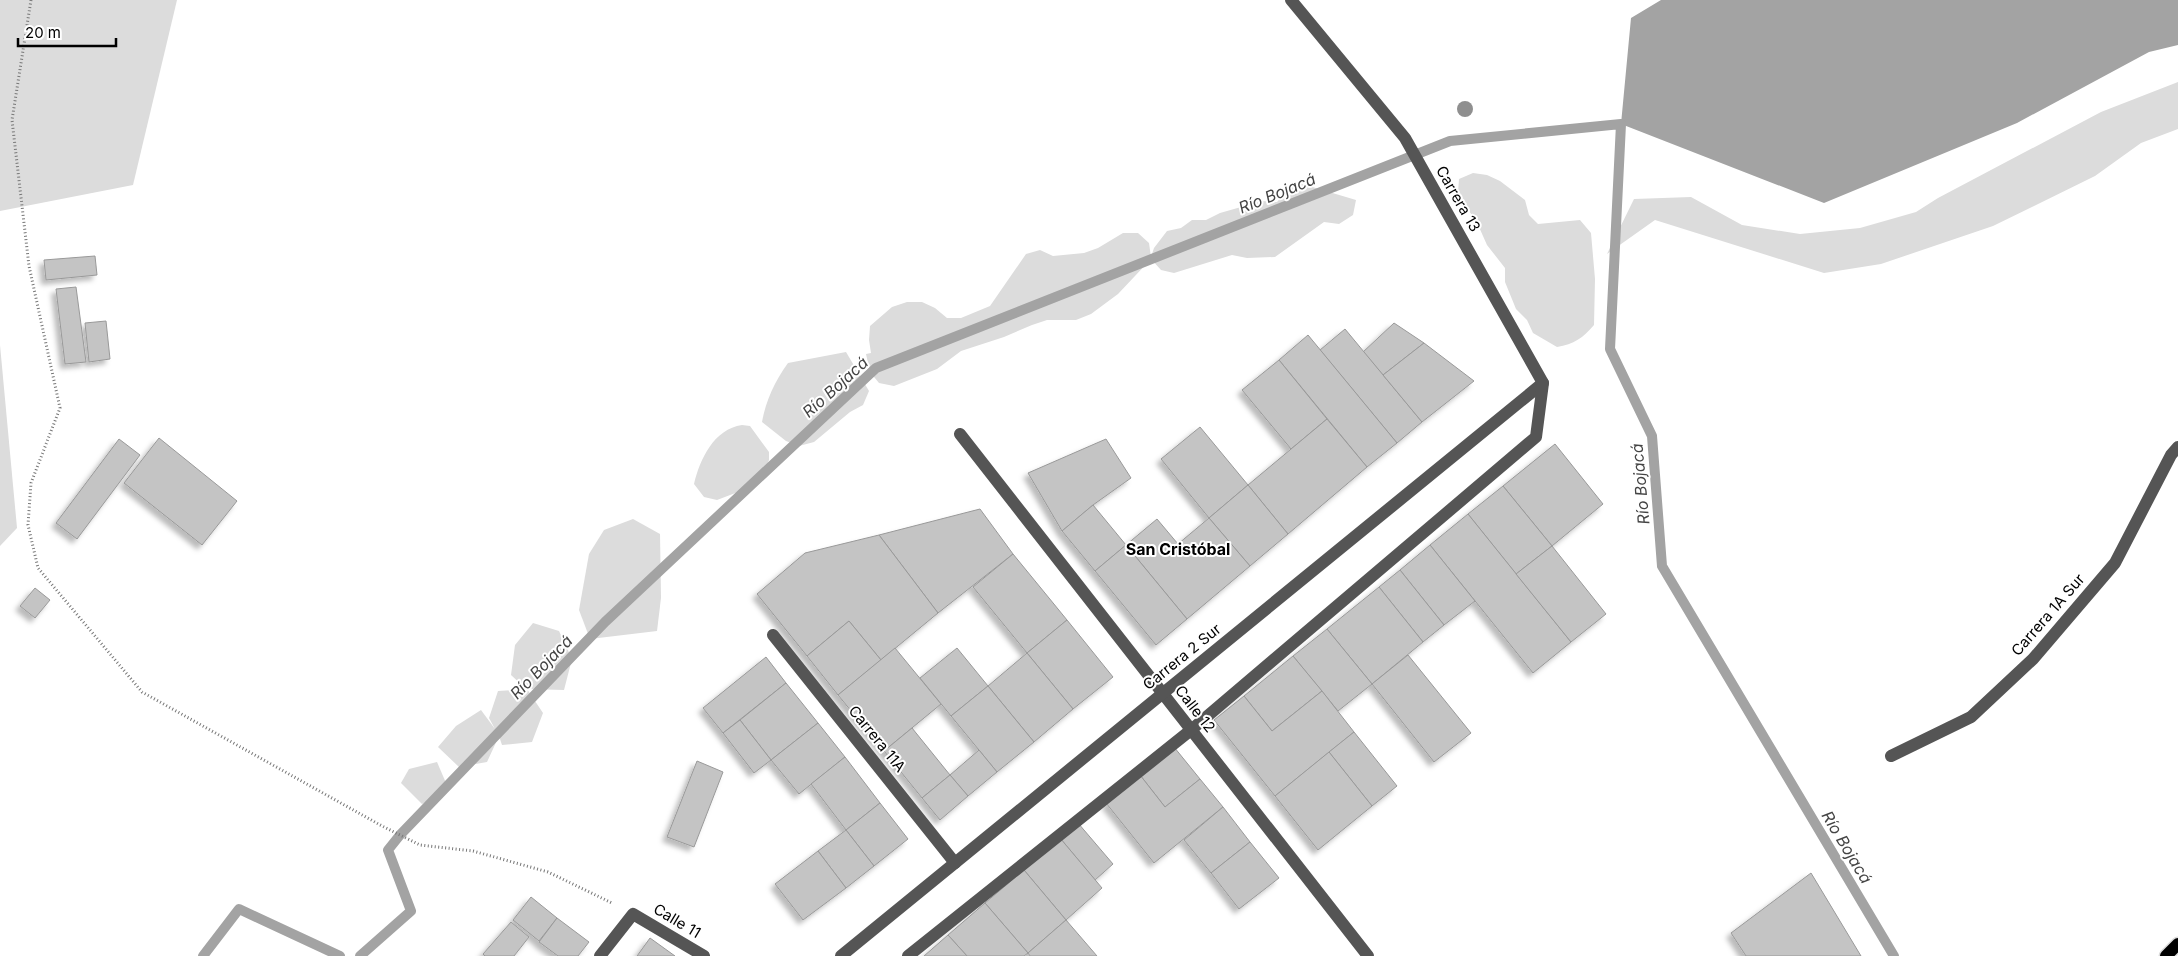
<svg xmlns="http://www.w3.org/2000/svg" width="2178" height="956" font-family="Inter,sans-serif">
<defs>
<filter id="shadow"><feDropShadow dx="-4.5" dy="4.5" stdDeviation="2.5" flood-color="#0004"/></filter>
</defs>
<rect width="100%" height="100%" fill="#fff"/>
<g fill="#dcdcdc">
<path d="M0,0H177L133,185L0,211Z"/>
<path d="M2178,82V129L2141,143L2095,176L1993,226L1881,264L1824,273L1655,220L1607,254L1634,199L1691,197L1742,225L1800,234L1860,228L1916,212L1938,198L2101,112Z"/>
<path d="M1473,173L1487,175L1500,181L1525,200L1529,215L1538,224L1580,220L1591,233L1595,279L1594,325C1583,338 1574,344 1557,347L1533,333L1527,320L1516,309L1505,282V268L1487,245L1475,218L1464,206L1458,193L1459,179Z"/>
<path d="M1299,183L1356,200L1353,215L1339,224L1324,222L1275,257L1247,258L1232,255L1174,273L1161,270L1151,259L1118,294L1091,314L1076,320H1047L1032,325L1004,337L961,351L937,369L894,386L879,383L870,372L866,354L871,353L869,340L870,326L892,307L907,302H922L935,308L947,318H961L990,306L1026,254L1040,250L1053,256L1084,253L1098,248L1123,233H1138L1149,243L1151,257L1154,248L1167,231L1181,228L1192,220H1206L1220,213L1262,201L1277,202L1287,191Z"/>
<path d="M0,345L17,528L0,546Z"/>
<path d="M846,352L869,391L863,405L850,412L814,442L799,446L786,441L762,422C766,400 775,381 788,363Z"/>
<path d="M742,425L750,426L769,452V460L763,474L749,481L738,492L717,500L704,497L694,484C700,459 714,429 742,425Z"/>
<path d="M633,519L660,534L661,598L657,631L590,639L579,610L589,554L604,530Z"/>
<path d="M533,623L559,631L572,659L564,690L527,689L543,713L532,742L502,745L499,736L487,762L459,767L438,747L456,726L481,710L495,729L489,718L498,691L526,689L511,675L515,645Z"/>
<path d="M437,762L449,790L422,804L401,783L409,769Z"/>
</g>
<path fill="#a3a3a3" d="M1661,0H2178V45L2149,52L2017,123L1824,203L1621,124L1631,18Z"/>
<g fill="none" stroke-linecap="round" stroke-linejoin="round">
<g stroke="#a3a3a3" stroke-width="10">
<path d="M203,956L239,909L340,956"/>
<path d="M360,956L411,911L388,850L400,835L605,622L876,368L1450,141L1621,124L1610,349L1652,436L1662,566L1894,956"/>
</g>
</g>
<g fill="#c4c4c4" stroke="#999" filter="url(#shadow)">
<path d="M95,256L97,275L46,280L44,260Z"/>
<path d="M76,287L86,362L65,364L56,289Z"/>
<path d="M106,321L110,359L89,362L85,323Z"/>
<path d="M1394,323L1424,343L1383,375L1363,352Z"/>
<path d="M1345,329L1422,422L1397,443L1320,350Z"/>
<path d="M1308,335L1397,443L1367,467L1279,360Z"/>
<path d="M1424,343L1474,381L1422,422L1383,375Z"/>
<path d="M1279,360L1327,419L1291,449L1242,390Z"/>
<path d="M1327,419L1367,467L1288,534L1248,485Z"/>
<path d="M1200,427L1248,485L1209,518L1161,459Z"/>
<path d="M159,438L237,501L202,545L124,483Z"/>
<path d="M119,439L140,455L77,539L56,523Z"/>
<path d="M1106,439L1131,478L1093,505L1062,531L1028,473Z"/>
<path d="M1555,444L1603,504L1552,546L1503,486Z"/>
<path d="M1248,485L1288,534L1250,566L1209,518Z"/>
<path d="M1503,486L1552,546L1516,574L1468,514Z"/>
<path d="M1093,505L1126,545L1095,571L1062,531Z"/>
<path d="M980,509L1013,554L938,613L879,535Z"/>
<path d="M1468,514L1571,642L1533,673L1430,545Z"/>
<path d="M1209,518L1250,566L1187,619L1126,545L1157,519L1178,544Z"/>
<path d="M879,535L938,613L881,660L849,621L807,656L757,594L805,553Z"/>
<path d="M1126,545L1187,619L1156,645L1095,571Z"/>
<path d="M1430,545L1475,601L1444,625L1400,570Z"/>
<path d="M1552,546L1606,614L1571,642L1516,574Z"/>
<path d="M1013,554L1067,620L1027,653L973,587Z"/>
<path d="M1400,570L1444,625L1423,642L1379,587Z"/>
<path d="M1379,587L1423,642L1372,684L1327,629Z"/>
<path d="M35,588L50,600L35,618L20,606Z"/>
<path d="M1067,620L1113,677L1073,709L1027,653Z"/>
<path d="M849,621L881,660L838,695L807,656Z"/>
<path d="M1327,629L1372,684L1338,711L1293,656Z"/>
<path d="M895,648L941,704L884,751L838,695Z"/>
<path d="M957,648L988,686L951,716L920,678Z"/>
<path d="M1027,653L1073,709L1034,742L988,686Z"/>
<path d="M1408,655L1471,733L1434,762L1372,684Z"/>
<path d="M1293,656L1322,691L1272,731L1244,696Z"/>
<path d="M766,657L786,683L723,733L703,708Z"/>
<path d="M786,683L818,723L771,760L740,720Z"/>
<path d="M988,686L1034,742L997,772L951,716Z"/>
<path d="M1322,691L1354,732L1275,796L1214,720L1244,696L1272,731Z"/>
<path d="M740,720L771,760L754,773L723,733Z"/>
<path d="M818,723L845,757L799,794L771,760Z"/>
<path d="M912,728L950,775L922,798L884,751Z"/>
<path d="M1354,732L1397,786L1372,806L1329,752Z"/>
<path d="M1174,747L1200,779L1165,807L1140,775Z"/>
<path d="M979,750L997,772L968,796L950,775Z"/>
<path d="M1329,752L1372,806L1318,850L1275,796Z"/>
<path d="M845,757L880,803L846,830L811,784Z"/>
<path d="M697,761L723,772L694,847L667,837Z"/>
<path d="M950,775L968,796L940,820L922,798Z"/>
<path d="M1140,775L1165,807L1200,779L1223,807L1154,863L1106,803Z"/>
<path d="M880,803L908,839L874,866L846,830Z"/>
<path d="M1223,807L1250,842L1211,873L1184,840Z"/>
<path d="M1078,823L1113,864L1095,880L1060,838Z"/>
<path d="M846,830L874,866L846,888L818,851Z"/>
<path d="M1060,838L1102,888L1066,920L1024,870Z"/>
<path d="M1250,842L1279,878L1239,909L1211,873Z"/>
<path d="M818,851L846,888L803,920L775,884Z"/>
<path d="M1024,870L1066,920L1028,953L985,903Z"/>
<path d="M1811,873L1861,956H1746L1731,933Z"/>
<path d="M531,897L557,918L539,941L513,920Z"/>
<path d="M985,903L1028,953L1024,956H967L948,935Z"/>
<path d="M557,918L589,942L578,956H558L539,942Z"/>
<path d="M1066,920L1097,956H1030L1028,953Z"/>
<path d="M511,922L529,937L514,956H485L483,954Z"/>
<path d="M948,935L967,956H924Z"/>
<path d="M650,938L675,956H637Z"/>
</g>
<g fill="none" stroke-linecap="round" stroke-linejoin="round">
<defs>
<path id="major" d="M2166,956L2178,944"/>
</defs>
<use href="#major" stroke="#dbdbdb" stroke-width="15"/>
<path stroke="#777" stroke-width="3" stroke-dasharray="1 2.5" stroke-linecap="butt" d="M31,0L12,120L29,266L60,408L31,483L28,525L38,568L142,692L382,826L420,845L473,851L548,872L612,903"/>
<g stroke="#555" stroke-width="12">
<path d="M960,434L1368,956"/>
<path d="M773,635L955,863"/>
<path d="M1891,756L1971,717L2033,659L2115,563L2171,455L2178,447"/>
<path d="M600,956L633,914L704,956"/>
<path d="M841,956L1543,383"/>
<path d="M908,956L1191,730L1536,437L1543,383L1405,138L1291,0"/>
</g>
<use href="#major" stroke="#000" stroke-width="12"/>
</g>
<circle fill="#8f8f8f" cx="1465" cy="109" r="8"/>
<g text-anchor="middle" stroke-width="4" stroke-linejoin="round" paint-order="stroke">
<g font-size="15" fill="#000" stroke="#fff">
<text transform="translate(1458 199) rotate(60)" y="5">Carrera 13</text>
<text transform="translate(2048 615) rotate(-49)" y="5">Carrera 1A Sur</text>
<text transform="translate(1182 657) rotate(-39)" y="5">Carrera 2 Sur</text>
<text transform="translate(1195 709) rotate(52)" y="5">Calle 12</text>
<text transform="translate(877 739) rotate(51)" y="5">Carrera 11A</text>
<text transform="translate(677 921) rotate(31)" y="5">Calle 11</text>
</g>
<g font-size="16" font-style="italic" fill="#444" stroke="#fff">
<text transform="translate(1277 193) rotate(-22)" y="6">Río Bojacá</text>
<text transform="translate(835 387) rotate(-42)" y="6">Río Bojacá</text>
<text transform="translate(1640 484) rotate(-95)" y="6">Río Bojacá</text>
<text transform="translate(541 667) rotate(-46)" y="6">Río Bojacá</text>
<text transform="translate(1847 847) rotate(59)" y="6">Río Bojacá</text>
</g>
<g font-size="16" font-weight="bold" fill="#000" stroke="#fff">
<text x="1178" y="555">San Cristóbal</text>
</g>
</g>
<path d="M18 38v8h98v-8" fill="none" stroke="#000000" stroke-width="2.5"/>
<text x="25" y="38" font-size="15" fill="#000000" stroke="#ffffff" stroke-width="4" paint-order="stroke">20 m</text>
</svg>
